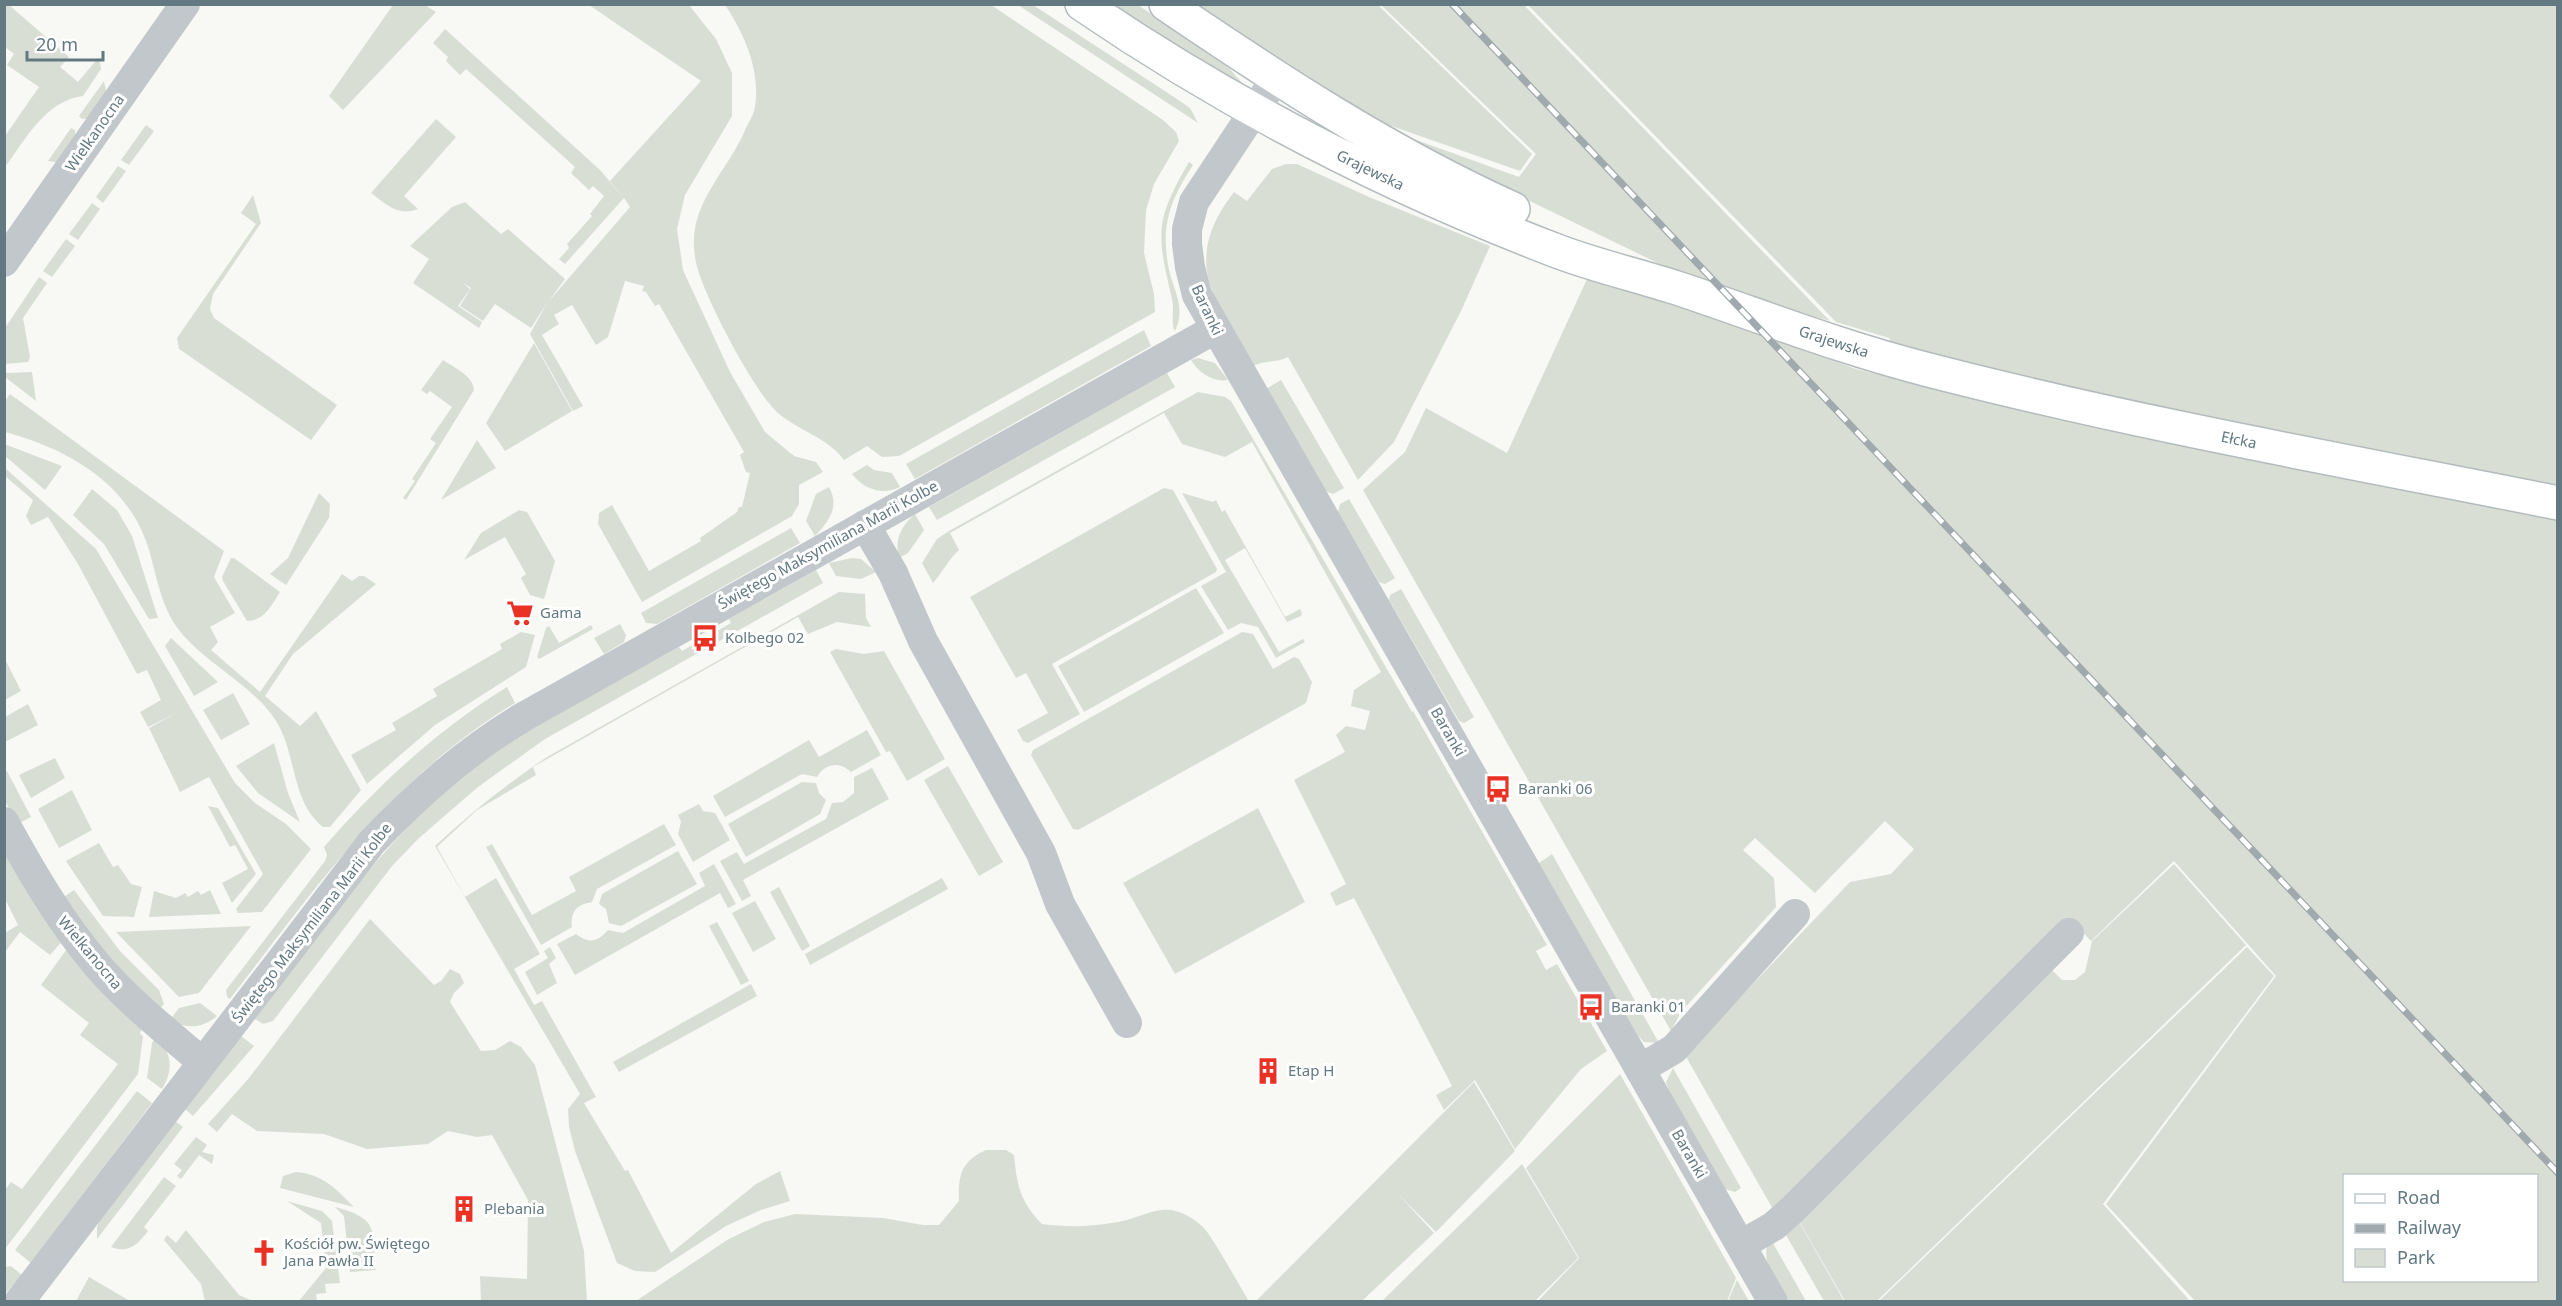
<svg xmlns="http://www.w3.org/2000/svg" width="2562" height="1306" font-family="'Noto Sans',sans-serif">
<rect width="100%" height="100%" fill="#f8f8f5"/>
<g fill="#d9ded4" fill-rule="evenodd">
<path d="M9,5L69,57L60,67L78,82L99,57L101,69L83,96C45,101 26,139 5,167V136L39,87L7,65L14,54L5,47V5Z"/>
<path d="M393,5H425L436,12L343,110L329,96Z"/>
<path d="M589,5H689L716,39L732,73V116L685,195L677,229L683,270L730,372L765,432L794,456L816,462L823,472L799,485V504L792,516L642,602L598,524L599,513L612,505L649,571L701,541L700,538L737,512L739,507H742L750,473L746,472L740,455L744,452L659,304L655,306L646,292L642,291L644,286L625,281L608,337L596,345L572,305L554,315L559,324L542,335L583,406L573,411L530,334L547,303L531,328L495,304L483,321L460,306L471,288L462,282L470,289L458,306L482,322L479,328L413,283L429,259L410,246L452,207L465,202L501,234L508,229L565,279L549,301L630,207L624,198L565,264L559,259L569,248L567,244L592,216L590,214L604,196L593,186L589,190L571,173L575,167L466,69L460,75L446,61L448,57L433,43L445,29L600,170L622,196L610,181L701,81Z"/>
<path d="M725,5H991L1163,120L1176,132L1179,141L1154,184L1146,210L1144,253L1154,294L1155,312L899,456L882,457L867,446L844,460C827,437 799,431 778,413C754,392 707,301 698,270C680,209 725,178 746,128C749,122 754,114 755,107C761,71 744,33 725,5Z"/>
<path d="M1018,5H1033L1174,97L1190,108L1198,123Z"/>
<path d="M1111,5H1138L1229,68L1242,83V89Z"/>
<path d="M1193,5H1378L1532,154L1520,171L1380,122L1286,67Z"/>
<path d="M1381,5H1524L1830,321L1727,292L1672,270L1445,160L1397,133L1519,177L1536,154Z"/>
<path d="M1528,5H2557V1301H2195L2106,1204L2276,976L2174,861L2091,941L2070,919L1774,1211L1685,1055L1850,882L1891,874L1914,849L1885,821L1815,893L1755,838L1743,850L1774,878L1776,907L1681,1012L1671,1031L1363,490L1405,452L1426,408L1507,453L1588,277L1639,290L1856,369L1907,382L1889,338L1836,322ZM2344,1176H2536V1280H2344Z"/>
<path d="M104,81L107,96L92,118L82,119L79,116Z"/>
<path d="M436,119L456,137L404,196L418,209C398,217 386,204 371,193Z"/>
<path d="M146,125L154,131L129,165L121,160Z"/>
<path d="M71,128L75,130L76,141L61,163L48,161Z"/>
<path d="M1189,162L1193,165C1171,199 1161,223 1168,265C1172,289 1187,306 1175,331C1170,321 1175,310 1172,299C1157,234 1154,222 1189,162Z"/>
<path d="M1286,164H1297L1369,197L1490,246L1462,309L1394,442L1358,480L1288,357C1276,363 1265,360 1253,366C1215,301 1180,262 1234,192L1247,201L1272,169Z"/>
<path d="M118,166L126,171L103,203L96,197Z"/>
<path d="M253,195L261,223L213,294L210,309L214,318L337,405L311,440L179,349L177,338L256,224L241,213Z"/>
<path d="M92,203L100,209L78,240L69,234Z"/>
<path d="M66,239L75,246L52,277L43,271Z"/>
<path d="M39,277L47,283L23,318L30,357L28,362L5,364V328Z"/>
<path d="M1144,330L1151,346L915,479L906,464Z"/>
<path d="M534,343L572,411L505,451L486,423Z"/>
<path d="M1198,358L1215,363L1228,380C1213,383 1198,372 1191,360Z"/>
<path d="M443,360C454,368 473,375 474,390L406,500L403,498L415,481L412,479L436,443L430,439L452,407L430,391L427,394L421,390Z"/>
<path d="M32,372L36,401L5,377V373Z"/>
<path d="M1167,373L1175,387L937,520L929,507Z"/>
<path d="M1281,380L1344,488L1333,494L1325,491L1266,389Z"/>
<path d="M1198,392L1225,397L1231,401L1412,712L1413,711L1547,945L1536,951L1546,970L1557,964L1607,1051L1581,1069L1515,1149L1475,1080L1444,1110L1436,1095L1452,1086L1354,898L1336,906L1330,893L1346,884L1294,780L1345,752L1336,735L1346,726L1365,730L1370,711L1351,706L1354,690L1381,672L1252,442L1225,457L1182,444L1164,413L950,533L959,550C948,560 943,572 933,583L922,563L937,539L949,531Z"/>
<path d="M10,394L224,551L214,577L235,613L210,627L218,642L211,650L260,692L342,574L352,581L359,576H364L376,584L293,654L265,696L300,726L316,711L361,790L330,827H323C293,803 296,760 280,728C258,686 208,667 179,630C161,607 157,577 149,550C129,483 68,449 5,432V401Z"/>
<path d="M477,440L496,468L441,500Z"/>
<path d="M4,444L62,466L45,490L5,456Z"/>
<path d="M867,465L874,470L892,473L900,487C882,496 864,489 852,474Z"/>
<path d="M5,468L96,549L235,783L255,803L286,824L311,849L262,912L238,913L236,909L263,874L209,777L180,792L149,728L175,714L148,727L140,712L161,700L147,670L137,674L78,564L48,517L31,525L26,516L33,500L5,476Z"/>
<path d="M829,487C840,507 829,521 815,536L806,521L816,494Z"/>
<path d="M1164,488L1173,490L1217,569L1216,572L1052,664L1080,714L1028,743L1023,741L1017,730L1048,713L1026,673L1016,678L970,597Z"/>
<path d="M92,489L117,510L132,536L158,618L149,619L104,544L73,515Z"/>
<path d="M319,493L330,504L329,518L286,585L270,574L288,558Z"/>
<path d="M1182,493L1213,502L1216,500L1222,512L1225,510L1285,617L1300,609L1302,613L1301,616L1287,622L1245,548L1225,560L1279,652L1303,639L1305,642L1276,658L1258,627L1241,623L1228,630L1201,586L1226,572Z"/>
<path d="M1349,499L1395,578L1385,584L1379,582L1338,512L1340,504Z"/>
<path d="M519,510L527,512L555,561L544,599L530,595L521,578L526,574L505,537L464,560L481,533Z"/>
<path d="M915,514L924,530L908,553L899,558C894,540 901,526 915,514Z"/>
<path d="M791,528L800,543L657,624L646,623L641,613Z"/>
<path d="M231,558H234L280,592C271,606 264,621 247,621L223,581L222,577Z"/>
<path d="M852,558L861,559L876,572L861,579L836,576L829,563Z"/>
<path d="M816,570L823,583L545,739L478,787L419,838L392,866L273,1021L263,1024L255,1019C313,942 369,861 440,795C509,732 598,692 679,647L682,651L731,623L729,619Z"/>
<path d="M1196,588L1224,633L1084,712L1058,666Z"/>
<path d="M1401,589L1474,717L1464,723L1459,721L1389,600L1390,595Z"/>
<path d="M839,592L865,594L866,618L871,627L837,622L808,634L798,617L533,767L536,775L477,810L437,847L465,897L496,878L540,954L514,969L534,1005L542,1001L596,1097L584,1103L625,1171L628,1170L671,1253L756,1184L780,1171L790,1201L761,1210L726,1226L655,1272L635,1271L617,1263L575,1151L569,1127L568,1109L580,1094L435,846C470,813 507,784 547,757Z"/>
<path d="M620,624L626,635L624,642L604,654L594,638Z"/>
<path d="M591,625L593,629L539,659L537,657L546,628L549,626L559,643Z"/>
<path d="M521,632L535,635L526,667L435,725L367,784L351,755L396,730L392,723L437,696L433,689L502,649L500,644Z"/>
<path d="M1242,632L1253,634L1273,669L1294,657L1299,659L1312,682L1306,703L1078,830L1073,829L1031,755L1033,750Z"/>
<path d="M171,638L218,682L194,696L165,646Z"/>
<path d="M836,649L864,654L884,651L945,759L907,781L890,751L886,752L830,652Z"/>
<path d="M5,659L21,691L5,700H4Z"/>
<path d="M507,687L515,703C388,781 319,884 230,999L227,997L226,990L325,861L327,855L324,847C378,785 436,731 507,687Z"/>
<path d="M233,693L250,724L221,740L203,710Z"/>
<path d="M28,704L38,725L5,742V717Z"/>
<path d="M867,730L881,755L851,772C840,761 825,763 817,777L802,774L725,817L713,796L809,740L819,757Z"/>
<path d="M274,743L288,793L300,822L258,793L236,766Z"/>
<path d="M55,758L65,778L31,798L19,775Z"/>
<path d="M948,766L1003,862L979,876L924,780Z"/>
<path d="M872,768L889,799L743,880L751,896L742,901L720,861L737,852L744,864L826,819L832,803L843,802L854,793V777Z"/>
<path d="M7,771L31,817L17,824L5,801L4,773Z"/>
<path d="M802,782L816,783L819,793L826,800L820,814L746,857L728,824Z"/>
<path d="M72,790L92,830L59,848L38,809Z"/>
<path d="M699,804L703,811L715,813L730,840L693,862L678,834L681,822L678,815Z"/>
<path d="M208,806L218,808L256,874L232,903L222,883L248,869L235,845L230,847Z"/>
<path d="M1258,808L1305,902L1175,974L1123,883Z"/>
<path d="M664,824L676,845L597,889L592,902C577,904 570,912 572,927L541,945L486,847L492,844L532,915L576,891L569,877Z"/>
<path d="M99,843L113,867L118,865L131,884L142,887L134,917L103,916L66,861Z"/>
<path d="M4,844L64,939L50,955L20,932L5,952V933L18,925L5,899Z"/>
<path d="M678,851L697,884L621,926L609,923L606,909L599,904L602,894Z"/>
<path d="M1552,854L1659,1043L1644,1042L1638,1036L1539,863Z"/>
<path d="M714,864L736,904L728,908L720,893L575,975L557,944L576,934C588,944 598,942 608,930L623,933L705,886L699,873Z"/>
<path d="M2174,864L2246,945L1877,1301H1845L1799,1221L2052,970L2062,980H2075L2085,972L2092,941Z"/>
<path d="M942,878L948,889L810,965L805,954Z"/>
<path d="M779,887L810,946L802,951L770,892Z"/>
<path d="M74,890L120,951L159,990L164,1004L158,1011L129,984L61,899Z"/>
<path d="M210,890L221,914L149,917L154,891L176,898L185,893L188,897L198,891L201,895Z"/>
<path d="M755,901L776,939L753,952L732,913Z"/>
<path d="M370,919L434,985L441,981L450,969L460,974L464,983L454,993L450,1002L481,1051L495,1050L510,1041L521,1047L535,1065L584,1251L587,1301H481L480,1276L527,1279L528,1200L492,1135L477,1137L448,1131L428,1144L367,1149L324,1134L257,1131L232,1114L217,1132L208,1124L249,1078Z"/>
<path d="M717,922L749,981L741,985L709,926Z"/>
<path d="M251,926L199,993L179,997L116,932Z"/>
<path d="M69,946L144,1026L140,1033L143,1037L138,1074L5,1249V1190L11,1182L22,1189L118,1064L80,1035L89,1023L41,985Z"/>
<path d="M550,947L556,958L549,964L557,983L537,995L525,972L548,958L544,951Z"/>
<path d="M2247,947L2274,976L2103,1204L2190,1301H1879Z"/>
<path d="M751,984L757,996L619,1072L613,1062Z"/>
<path d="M200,1003L217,1016C201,1029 187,1029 170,1020L179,1008Z"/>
<path d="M241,1036L254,1046L193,1116L185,1109Z"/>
<path d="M156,1037C172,1053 174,1069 162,1089L147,1078L152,1043Z"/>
<path d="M1673,1068L1741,1188L1735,1192L1725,1189L1669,1091L1666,1082Z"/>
<path d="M1620,1074L1736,1278L1727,1301H1538L1579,1258L1526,1168Z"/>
<path d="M1474,1082L1515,1151L1436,1232L1398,1194L1434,1233L1362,1301H1256Z"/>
<path d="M137,1091L152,1103L31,1263L15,1250Z"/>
<path d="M175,1121L183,1127L97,1239V1227L100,1220Z"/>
<path d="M196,1137L207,1145L202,1152L214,1155L212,1164L199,1155L181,1179L177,1176L182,1170L174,1164Z"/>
<path d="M986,1150H1006L1014,1155C1017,1186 1020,1201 1042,1224C1065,1227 1087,1227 1111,1223C1150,1218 1164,1194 1202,1226C1213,1236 1239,1286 1249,1301H636L727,1240L764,1222L795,1214L883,1218L923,1225H939L959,1201C958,1176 961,1161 986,1150Z"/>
<path d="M1522,1164L1578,1258L1535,1301H1382Z"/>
<path d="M296,1172C323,1174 336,1189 354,1207L280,1188L283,1176Z"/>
<path d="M164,1177L176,1186L144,1227L148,1231C138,1244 129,1254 111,1247Z"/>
<path d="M287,1201L322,1211L332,1221L340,1283L325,1284L326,1293L316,1294L317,1301H299L326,1268L321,1223Z"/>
<path d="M335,1207C380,1219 372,1229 376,1270L350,1272L344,1216Z"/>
<path d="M1798,1220L1844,1301H1824L1783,1230Z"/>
<path d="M186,1230L239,1295L253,1301H205L201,1284L164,1240L167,1235L176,1243Z"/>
<path d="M1770,1238L1806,1301H1789C1777,1282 1758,1261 1770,1238Z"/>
<path d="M11,1266L22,1275L5,1294V1267Z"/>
<path d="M89,1277L130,1301H76Z"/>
<path d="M1737,1280L1749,1301H1728Z"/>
</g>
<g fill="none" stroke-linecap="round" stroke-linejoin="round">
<defs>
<g id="major">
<path id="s1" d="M1082,4C1230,105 1389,187 1557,251C1596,266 1637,275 1677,288C1761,316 1839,347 1925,369C2133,423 2347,461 2558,503"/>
<path d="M1166,4C1278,80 1389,153 1513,209"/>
</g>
</defs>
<use href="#major" stroke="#b4bbbe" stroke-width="36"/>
<g stroke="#c1c7ca" stroke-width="30">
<path d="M1276,78L1194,202L1187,229V244L1190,267L1197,295L1773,1302"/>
<path d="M4,262L185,4"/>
<path d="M865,525L893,573L923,641L1041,853L1060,904L1127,1023"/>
<path d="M4,822C32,873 60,921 97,965C128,1001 166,1031 202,1062"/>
<path d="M1640,1069L1674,1049L1795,914"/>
<path d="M1741,1245L1774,1226L1793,1209L2069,933"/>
<path d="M19,1302L372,842C419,793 466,751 525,716L1215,329"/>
</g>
<use href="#major" stroke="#fff" stroke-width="33"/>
<defs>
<path id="rail" d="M1452,4L2558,1173"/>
</defs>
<use href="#rail" stroke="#a0aaae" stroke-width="7"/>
<use href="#rail" stroke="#fff" stroke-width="4.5" stroke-dasharray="14" stroke-linecap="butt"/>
</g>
<defs>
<symbol id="supermarket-bare" viewBox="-9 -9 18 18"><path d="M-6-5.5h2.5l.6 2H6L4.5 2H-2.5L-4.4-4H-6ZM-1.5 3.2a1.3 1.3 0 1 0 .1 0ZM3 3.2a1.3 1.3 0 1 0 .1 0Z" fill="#ea3224" stroke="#fff" stroke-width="2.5" paint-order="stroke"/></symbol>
<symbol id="bus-bare" viewBox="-9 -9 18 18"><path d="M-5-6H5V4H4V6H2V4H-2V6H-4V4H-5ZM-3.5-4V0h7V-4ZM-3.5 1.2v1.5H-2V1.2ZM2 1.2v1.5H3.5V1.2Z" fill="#ea3224" stroke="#fff" stroke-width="2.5" paint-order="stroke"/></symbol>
<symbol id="building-bare" viewBox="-9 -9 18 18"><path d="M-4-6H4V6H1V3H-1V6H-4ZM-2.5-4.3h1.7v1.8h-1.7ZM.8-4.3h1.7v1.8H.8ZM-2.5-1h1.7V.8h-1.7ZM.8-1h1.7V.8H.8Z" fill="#ea3224" stroke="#fff" stroke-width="2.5" paint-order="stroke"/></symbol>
<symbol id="church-bare" viewBox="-9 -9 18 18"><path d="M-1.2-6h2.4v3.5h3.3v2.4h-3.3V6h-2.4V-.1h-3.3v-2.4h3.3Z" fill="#ea3224" stroke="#fff" stroke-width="2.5" paint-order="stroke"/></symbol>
</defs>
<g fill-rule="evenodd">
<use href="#supermarket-bare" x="501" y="594" width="38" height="38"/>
<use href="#bus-bare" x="686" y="619" width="38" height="38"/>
<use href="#bus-bare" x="1479" y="770" width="38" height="38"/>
<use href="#bus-bare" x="1572" y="988" width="38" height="38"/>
<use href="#building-bare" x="1249" y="1052" width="38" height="38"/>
<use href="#building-bare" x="445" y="1190" width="38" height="38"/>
<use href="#church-bare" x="245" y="1234" width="38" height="38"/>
</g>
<g text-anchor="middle" stroke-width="6" stroke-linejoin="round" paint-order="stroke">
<g font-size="15" fill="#627982" stroke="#fff">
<text transform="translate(95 133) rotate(-55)" y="5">Wielkanocna</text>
<text dy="5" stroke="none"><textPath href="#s1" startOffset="333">Grajewska</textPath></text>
<text transform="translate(1207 310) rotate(65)" y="5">Baranki</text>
<text dy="5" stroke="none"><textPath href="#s1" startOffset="828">Grajewska</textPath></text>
<text dy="5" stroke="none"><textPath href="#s1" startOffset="1245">Ełcka</textPath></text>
<text transform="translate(828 545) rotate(-29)" y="5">Świętego Maksymiliana Marii Kolbe</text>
<text transform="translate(1448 732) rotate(60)" y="5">Baranki</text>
<text transform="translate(312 923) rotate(-52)" y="5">Świętego Maksymiliana Marii Kolbe</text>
<text transform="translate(90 953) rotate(50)" y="5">Wielkanocna</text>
<text transform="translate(1689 1154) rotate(60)" y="5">Baranki</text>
</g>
<g font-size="15" fill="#627982" stroke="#fff" text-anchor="start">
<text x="540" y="618">Gama</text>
<text x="725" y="643">Kolbego 02</text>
<text x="1518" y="794">Baranki 06</text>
<text x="1611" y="1012">Baranki 01</text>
<text x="1288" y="1076">Etap H</text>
<text x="484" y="1214">Plebania</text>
<text x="284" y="1249">Kościół pw. Świętego<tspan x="284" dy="17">Jana Pawła II</tspan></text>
</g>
</g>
<rect width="2562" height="1306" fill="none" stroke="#627982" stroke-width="12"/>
<rect x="2343" y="1174" width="195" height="108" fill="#ffffff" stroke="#c0c9cd" stroke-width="1.5"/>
<rect x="2355" y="1194" width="30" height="9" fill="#ffffff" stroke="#c0c9cd" stroke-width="1.5"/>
<text x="2397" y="1204" font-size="18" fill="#627982">Road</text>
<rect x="2355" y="1224" width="30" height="9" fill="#a0aaae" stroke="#c0c9cd" stroke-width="1.5"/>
<text x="2397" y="1234" font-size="18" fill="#627982">Railway</text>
<rect x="2355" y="1249" width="30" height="18" fill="#d9ded4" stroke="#c0c9cd" stroke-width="1.5"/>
<text x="2397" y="1264" font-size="18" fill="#627982">Park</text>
<path d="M27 51v9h76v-9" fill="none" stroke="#627982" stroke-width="3"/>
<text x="36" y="51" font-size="18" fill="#627982" stroke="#ffffff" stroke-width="4.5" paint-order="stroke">20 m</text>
</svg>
